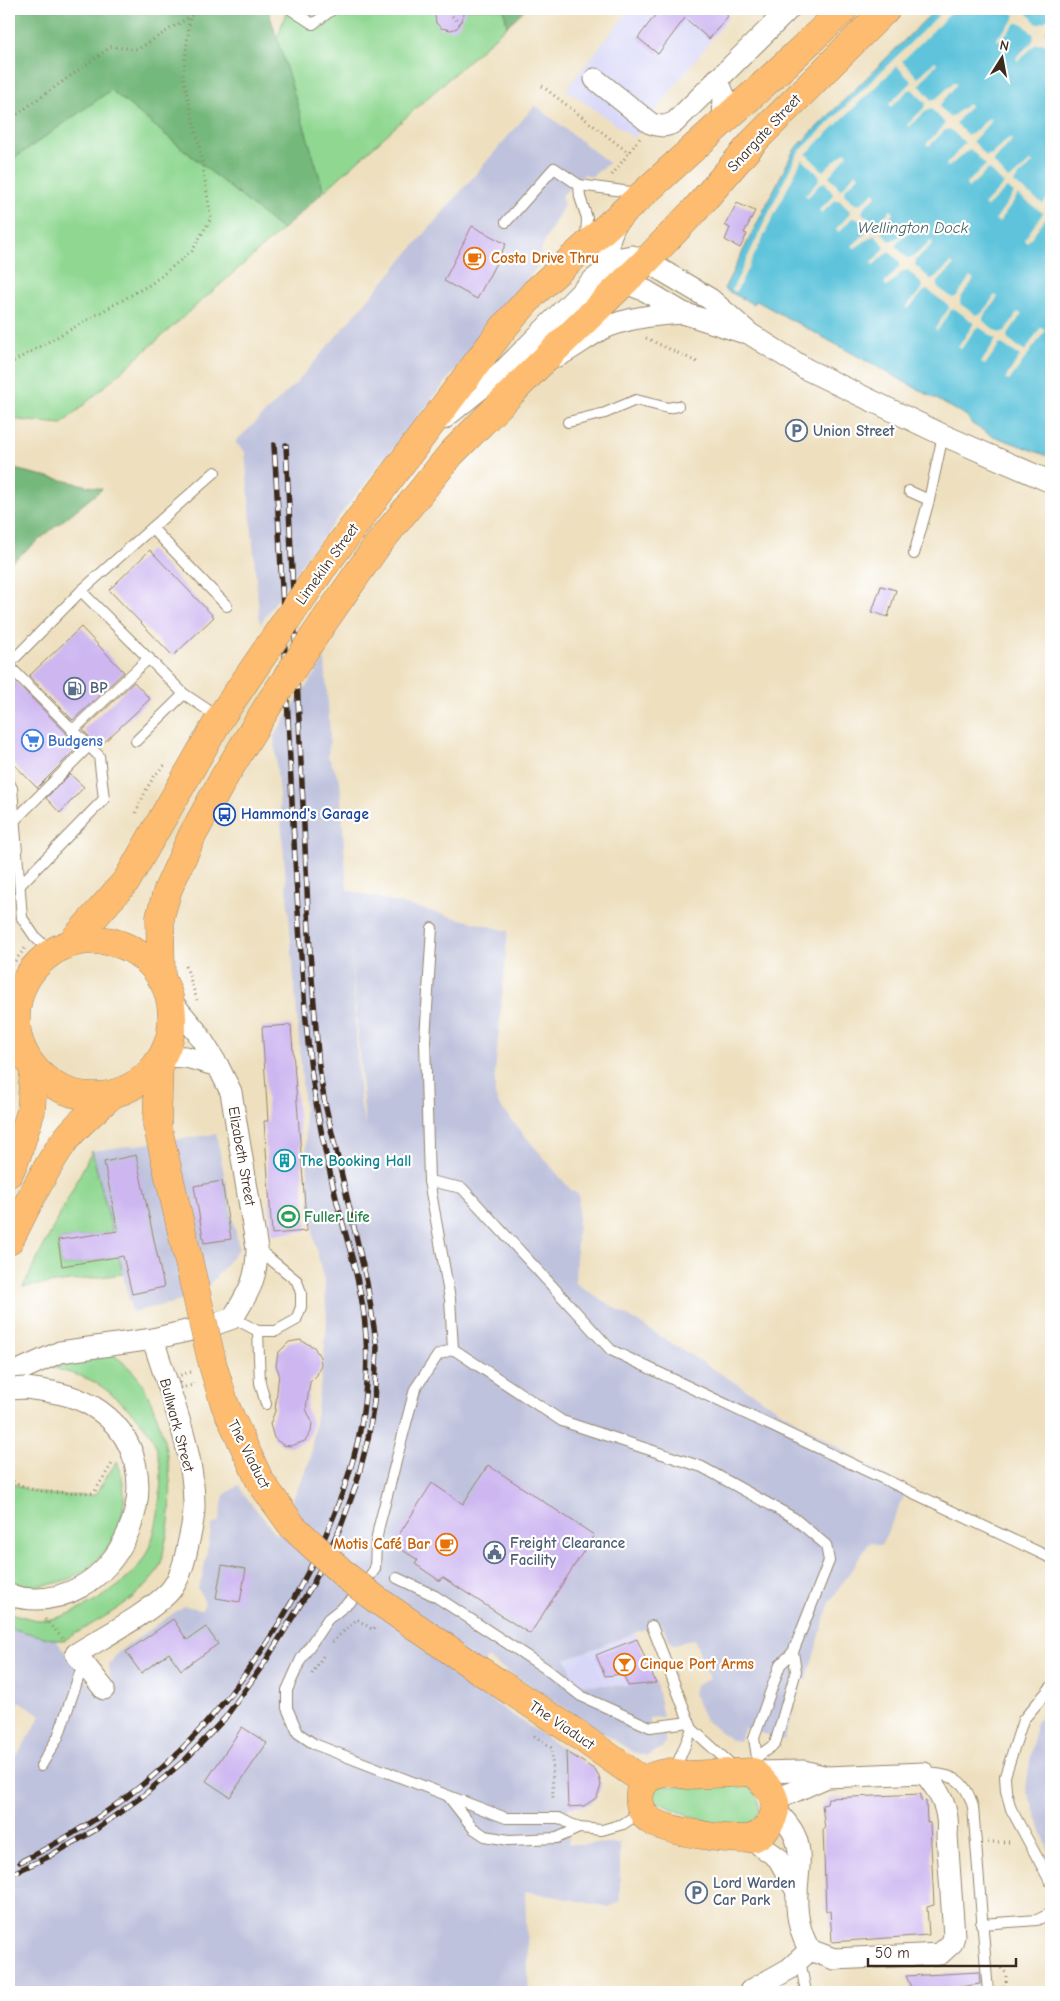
<svg xmlns="http://www.w3.org/2000/svg" width="1060" height="2001" font-family="'Comic Neue',sans-serif">
<rect width="100%" height="100%" fill="#fff"/>
<filter id="ink" filterUnits="userSpaceOnUse"><feTurbulence type="fractalNoise" baseFrequency=".02" numOctaves="2"/><feDisplacementMap in="SourceGraphic" scale="10" xChannelSelector="R" yChannelSelector="G"/><feConvolveMatrix kernelMatrix="1 2 1 2 8 2 1 2 1" color-interpolation-filters="sRGB"/></filter>
<filter id="wash" filterUnits="userSpaceOnUse"><feTurbulence type="fractalNoise" baseFrequency=".0096" numOctaves="4" result="noise"/><feDisplacementMap in="SourceGraphic" scale="20" xChannelSelector="R" yChannelSelector="G"/><feGaussianBlur stdDeviation="1.12" result="paint"/><feColorMatrix in="noise" values="0 0 0 0 0 0 0 0 0 0 0 0 0 0 0 0 0 1.4 0 .05"/><feComposite in="paint" operator="in"/></filter>
<g filter="url(#wash)">
<rect width="100%" height="100%" fill="#eee0bf"/>
<g fill="#d8d7f8">
<path d="M630,9H719L729,17L634,138L566,89Z"/>
<path d="M635,1633L656,1683L628,1686L572,1684L570,1666L566,1659Z"/>
</g>
<g fill="#bfc2dd" fill-rule="evenodd">
<path d="M535,105L609,163L591,177L585,174L561,196L564,205L544,242L537,267L306,558L260,624L245,452L235,442L296,383L297,385V382Z"/>
<path d="M325,658L330,736L328,756L340,781L347,890L508,931L495,1073V1095L499,1105L571,1190L579,1195L575,1283L907,1490L881,1546L870,1542L830,1602L806,1681L802,1680L784,1740L745,1728L739,1741L731,1740L705,1720L693,1694L695,1685L710,1679L694,1639L672,1645L661,1623L566,1659L570,1666L572,1684L628,1686L656,1683L663,1717L649,1718L651,1737L665,1735V1743L662,1748L647,1756L633,1752L487,1658L468,1685L572,1755L601,1785L596,1798L590,1803L584,1806L568,1807L569,1844L620,1843V1902L609,1907L525,1891L529,1992H9V1894L25,1888L9,1892V1763L18,1754L41,1716L20,1701L16,1706L9,1696V1629L10,1628L56,1640L97,1694L113,1683L109,1674V1665L118,1652L184,1606L202,1609L205,1603L198,1588L202,1578L212,1525L219,1521L224,1495L239,1485L244,1495L277,1535L310,1460L323,1364L327,1320L324,1282L314,1239L310,1206L301,1063L274,736ZM350,939L365,1126L360,1102Z"/>
<path d="M216,1134L239,1248L200,1297L132,1312L92,1151Z"/>
<path d="M1051,1708V1857L1026,1788L1036,1722Z"/>
</g>
<g fill="#90d892" stroke="#668158" fill-rule="evenodd">
<path d="M287,9H504L507,26L321,194L277,39Z"/>
<path d="M111,90L282,230L62,424L9,419V162Z"/>
<path d="M92,1151L123,1274L23,1287ZM107,1233L111,1258L62,1266L58,1240Z"/>
<path d="M114,1355C124,1363 134,1371 141,1382C168,1429 178,1492 165,1544C163,1552 162,1563 158,1570C139,1601 95,1622 64,1640H56L10,1628L9,1629V1613C18,1615 29,1619 38,1620C67,1622 120,1590 137,1568C153,1549 159,1517 160,1493C162,1473 161,1452 150,1434C140,1418 106,1386 88,1379C77,1374 64,1372 52,1367L90,1358Z"/>
<path d="M117,1461C146,1531 82,1604 9,1581V1481C35,1497 66,1496 95,1495Z"/>
<path d="M743,1784C767,1795 763,1826 738,1826C709,1827 673,1808 646,1798L651,1786L692,1787Z"/>
</g>
<g fill="#74b87c" stroke="#58714d">
<path d="M9,9H268L324,191L282,230L111,90L9,162Z"/>
<path d="M504,9H525L507,26Z"/>
<path d="M9,468L102,489L9,564Z"/>
</g>
<path fill="#5ec4db" stroke="#4c777c" d="M936,9H1051V457L991,435L972,424L967,416L755,300L753,304L724,289L794,150Z"/>
<g fill="#eee0bf">
<path d="M945,9H955L902,61L918,78L935,61L937,63L919,85L932,100L937,98L954,82L957,84L939,106L950,118L968,104L970,106L956,123L967,135L972,134L989,118L991,121L973,141L986,156L992,154L1009,138L1012,140L993,162L1008,179L1014,176L1031,161L1033,163L1016,179L1014,183L1043,204L1051,193V200L1046,207L1051,211V219L1047,216L1027,243L1024,240L1043,213L1018,195L999,222L995,220L1014,193L1007,188L987,207L984,205L1004,184L989,169L968,188L966,184L986,165L970,149L948,167L946,165L965,143L950,129L945,130L929,146L926,144L942,128L945,123L932,109L927,110L909,127L907,125L924,108L926,103L912,89L907,91L891,107L889,104L912,82L897,66L806,154L823,171L845,152L848,154L829,176L841,190L856,173L859,176L846,188L844,194L856,205L862,203L874,192L877,195L864,207L862,213L874,223L879,221L891,210L894,213L881,226L880,230L890,241L897,238L908,227L911,230L898,241L896,246L907,258L913,257L931,241L933,243L916,260L915,265L930,279H934L951,263L954,265L937,283V287L953,298L957,296L970,277L974,279L960,299V304L976,315L982,313L995,295L998,297L983,317V321L999,333L1005,331L1018,312L1022,314L1007,335L1008,340L1025,351L1041,327L1045,331L1009,381L1005,379L1020,356L1002,344L999,345L985,365L981,363L996,339L979,327L976,328L961,349L958,347L973,325V322L955,309L951,310L937,331L935,329L949,308L948,305L928,290L924,291L908,309L905,308L922,289L923,285L908,270L903,271L887,287L884,284L899,267L900,262L889,251L873,265L871,263L884,249L885,246L874,235L855,248L852,246L867,232L868,228L856,218H852L839,232L836,229L849,215L850,211L839,200L834,201L822,213L819,210L832,198L833,194L825,182L820,184L808,197L805,195L818,182L820,176L802,159L736,292L732,290L797,154Z"/>
<path d="M1009,9H1029L1027,13L1037,24L1044,22L1051,16V22L1045,32L1051,38V51L1043,43L1036,44L1018,61L1016,58L1033,41L1034,35L1022,23H1016L999,41L996,39L1013,21L1015,15Z"/>
</g>
<g id="blocks">
<g fill="#ceb7f1">
<path d="M434,9H466L460,24L457,28L451,30L441,28L436,23Z"/>
<path d="M660,9H719L728,16L709,39L685,18L658,54L638,38Z"/>
<path d="M737,203L755,211L744,233L747,234L740,248L725,240L730,228L725,225Z"/>
<path d="M472,226L506,244L477,299L444,281Z"/>
<path d="M150,550L214,617L173,656L109,590Z"/>
<path d="M881,586L896,590L888,617L872,612Z"/>
<path d="M81,627L124,672L73,720L29,676Z"/>
<path d="M9,675L79,746L37,788L9,759Z"/>
<path d="M134,682L150,699L99,747L83,730Z"/>
<path d="M70,774L84,787L60,813L46,798Z"/>
<path d="M291,1025L307,1231L272,1234L264,1121H268L262,1027Z"/>
<path d="M136,1155L164,1287L132,1294L123,1256L62,1266L58,1240L118,1231L104,1162Z"/>
<path d="M222,1181L231,1239L204,1243L194,1186Z"/>
<path d="M300,1340L314,1347L320,1357L321,1364L317,1375L310,1382L306,1409L312,1422L311,1432L305,1441L291,1446L283,1445L274,1438L270,1424L275,1411L279,1373L276,1365L278,1353L289,1342Z"/>
<path d="M488,1465L594,1535L530,1634L442,1577L440,1581L415,1564L418,1560L393,1544L432,1483L463,1504Z"/>
<path d="M222,1565L246,1569L240,1602L216,1598Z"/>
<path d="M173,1619L187,1640L206,1627L218,1644L181,1670L169,1653L141,1673L126,1652Z"/>
<path d="M637,1639L656,1683L628,1686L623,1674L605,1676L596,1655Z"/>
<path d="M242,1727L267,1743L230,1797L206,1781Z"/>
<path d="M566,1751L595,1770L599,1777L601,1785L599,1792L596,1798L584,1806L568,1807Z"/>
<path d="M921,1794V1800L926,1801L927,1822L930,1823L934,1905L927,1907L929,1935L832,1942L830,1911H826L823,1829H825L822,1805L827,1804L828,1798Z"/>
<path d="M979,1972L980,1984L953,1988V1992H913L906,1976Z"/>
</g>
</g>
</g>
<g filter="url(#ink)">
<use href="#blocks" fill-opacity="0" stroke="#94856e" stroke-width="1"/>
<g fill="none" stroke-linecap="round" stroke-linejoin="round">
<defs>
<g id="service">
<path d="M290,9L313,24L333,9"/>
<path d="M579,185L580,197L587,218L586,238"/>
<path d="M506,222L554,168L579,185L638,193"/>
<path d="M568,422L605,413L636,400L668,408L678,406"/>
<path d="M909,491L929,500"/>
<path d="M152,528L227,606"/>
<path d="M914,554L929,500L943,435"/>
<path d="M81,591L184,694L220,718"/>
<path d="M9,664L81,591L215,472"/>
<path d="M9,666L99,756L104,799L20,885"/>
<path d="M72,731L149,658"/>
<path d="M136,741L184,694"/>
<path d="M9,783L12,788L22,918L35,937L51,952"/>
<path d="M15,820L89,746"/>
<path d="M432,928L425,1040L429,1181L450,1299L453,1349"/>
<path d="M429,1181L462,1188L611,1350L1051,1558"/>
<path d="M233,1318L258,1331H276L296,1320L301,1307V1293L297,1281L258,1249"/>
<path d="M258,1331L260,1383L266,1404"/>
<path d="M397,1578L435,1596L545,1668L581,1696L650,1727L689,1722"/>
<path d="M652,1626L692,1729L734,1767"/>
<path d="M1051,1687L1023,1720L1005,1776L1006,1791L1011,1809L1051,1883"/>
<path d="M756,1761L757,1757L775,1744L796,1671L793,1652"/>
<path d="M41,1766L58,1737L80,1673L87,1668"/>
<path d="M671,1770L678,1762L692,1729"/>
<path d="M925,1773C953,1775 965,1778 973,1807L988,1992"/>
<path d="M448,1796L473,1828L485,1836L509,1840L557,1838L579,1828"/>
<path d="M641,1812L623,1824L602,1830L579,1828L559,1818H506L314,1744L298,1733L287,1708V1690L301,1659L328,1619L352,1600L375,1569L376,1542L379,1526L415,1389L438,1355L453,1349L562,1421L702,1467L794,1518L826,1545L829,1561L793,1652L780,1665L754,1738L757,1757"/>
<path d="M981,1924L1037,1920L1051,1913"/>
<path d="M800,1960L806,1992"/>
</g>
<g id="minor">
<path d="M595,79L650,123C661,127 665,127 675,122L789,9"/>
<path d="M717,79L724,95L723,122"/>
<path d="M618,216L609,240L610,266L623,282L646,291L683,313L742,332"/>
<path d="M558,356C574,348 587,337 602,329C628,317 656,315 683,313"/>
<path d="M443,419L506,368L593,280L621,258L632,256L646,261L710,299L750,334L806,369L943,435L1051,482"/>
<path d="M163,1056L186,1057L218,1066"/>
<path d="M9,1375L60,1352L153,1339L216,1324L233,1318C249,1291 257,1280 257,1249L231,1092L218,1066L197,1032L171,1001"/>
<path d="M9,1595C116,1626 190,1464 92,1406C72,1394 49,1391 26,1388"/>
<path d="M104,1689L76,1654C103,1637 146,1615 168,1593C179,1582 184,1564 187,1549C190,1535 194,1521 194,1508C195,1450 169,1393 153,1339"/>
<path d="M753,1772L803,1771L827,1777L924,1773C940,1791 950,1810 947,1835L954,1936L952,1943L940,1954L920,1955L834,1959L810,1950C799,1933 796,1911 797,1891C798,1872 803,1852 794,1834C790,1825 781,1817 775,1809"/>
<path d="M775,1800L827,1777"/>
<path d="M750,1838L778,1858L797,1892"/>
<path d="M750,1991L789,1969L810,1950"/>
</g>
<g id="trunk">
<path d="M321,570L504,327L535,292L775,74L844,9"/>
<path d="M323,623L376,547L451,454L537,367L646,261L695,210L755,140L886,9"/>
<circle cx="94" cy="1018" r="78"/>
<path d="M73,941L127,880L220,718L265,652"/>
<path d="M161,976L160,917L168,889L192,836L226,774L271,701"/>
<path d="M157,1126L159,1061"/>
<path d="M9,1173L17,1155L31,1111L34,1069"/>
<path d="M9,1241C26,1208 42,1173 63,1143C77,1124 96,1109 113,1094"/>
<path d="M479,1670L571,1730L645,1782"/>
<path d="M670,1772L687,1775L753,1772C766,1784 781,1798 773,1817C769,1826 762,1835 752,1838C736,1842 665,1831 651,1821C639,1813 635,1793 646,1781C652,1774 662,1774 670,1772Z"/>
</g>
</defs>
<use href="#service" stroke="#94856e" stroke-width="12"/>
<use href="#minor" stroke="#94856e" stroke-width="23"/>
<use href="#trunk" stroke="#94856e" stroke-width="29"/>
<g stroke="#94856e" stroke-width="3" stroke-dasharray="1 4" stroke-linecap="butt">
<path d="M445,9L460,24"/>
<path d="M542,86L629,153"/>
<path d="M9,120L111,47L138,49L202,9"/>
<path d="M612,175L640,138"/>
<path d="M646,338L699,363"/>
<path d="M9,364L151,284L192,251L211,218L200,150L183,76L190,17"/>
<path d="M136,813C143,797 150,777 165,765"/>
<path d="M186,966L197,1000"/>
<path d="M9,969L25,948"/>
<path d="M9,1478C31,1496 65,1492 92,1493L95,1491L113,1462"/>
<path d="M45,1619L64,1640"/>
<path d="M332,1642L357,1619L373,1630L376,1626"/>
<path d="M312,1674L325,1653"/>
<path d="M534,1736L552,1748L553,1801"/>
<path d="M988,1842H1012"/>
<path d="M1001,1968L1006,1973V1983L1003,1987"/>
<path d="M953,1992L973,1991"/>
</g>
<use href="#service" stroke="#fff" stroke-width="10"/>
<use href="#minor" stroke="#fff" stroke-width="21"/>
<use href="#trunk" stroke="#fdbc6f" stroke-width="28"/>
<defs>
<g id="rail">
<path d="M20,1862C71,1837 121,1805 163,1767C247,1690 324,1566 354,1456C367,1410 370,1356 363,1308C358,1273 346,1237 337,1202C323,1146 312,1090 307,1032C290,837 287,641 274,445"/>
<path d="M9,1875L50,1856L95,1830L144,1795L187,1758L225,1718L265,1662L313,1584L341,1526L356,1485L368,1439L374,1402L377,1347L367,1283L324,1099L319,1067L310,953L286,445"/>
</g>
</defs>
<use href="#rail" stroke="#3b2a1e" stroke-width="5.5"/>
<use href="#rail" stroke="#fff" stroke-width="4" stroke-dasharray="11" stroke-linecap="butt"/>
<defs>
<path id="minor-bridge" d="M9,1389L26,1388"/>
<g id="trunk-bridge">
<path d="M265,652L321,570"/>
<path d="M271,701L323,623"/>
<path d="M159,1133L213,1366L225,1405L260,1481L293,1527L346,1576L377,1600L479,1670"/>
</g>
</defs>
<use href="#minor-bridge" stroke="#94856e" stroke-width="23" stroke-linecap="butt"/>
<use href="#trunk-bridge" stroke="#94856e" stroke-width="29" stroke-linecap="butt"/>
<path stroke="#94856e" stroke-width="3" stroke-dasharray="1 4" stroke-linecap="butt" d="M191,1372L178,1376L181,1388L193,1385V1383"/>
<use href="#minor-bridge" stroke="#fff" stroke-width="21"/>
<use href="#trunk-bridge" stroke="#fdbc6f" stroke-width="28"/>
</g>
</g>
<defs>
<symbol id="cafe-ring" viewBox="-11 -11 22 22"><circle r="9.5" fill="#fff" stroke="#e8710a" stroke-width="1.5"/><path d="M-5.5-4.5H6V0H3Q3 3.5 0 3.5H-2.5Q-5.5 3.5-5.5 0ZM3-3.2v2h1.7v-2ZM-6 4.5H4V6H-6Z" fill="#e8710a"/></symbol>
<symbol id="parking-ring" viewBox="-11 -11 22 22"><circle r="9.5" fill="#fff" stroke="#5c6f8a" stroke-width="1.5"/><path d="M-3.5-5.5H1a3.5 3.5 0 0 1 0 7H-1V5.5H-3.5ZM-1-3.4V-.6H.8a1.4 1.4 0 0 0 0-2.8Z" fill="#5c6f8a"/></symbol>
<symbol id="fuel-ring" viewBox="-11 -11 22 22"><circle r="9.5" fill="#fff" stroke="#5c6f8a" stroke-width="1.5"/><path d="M-5.5-6h7V0h2V4h1.3V-2.5L3-4.5l.8-.8L6-3V5H2.5V1h-1V6h-7ZM-4.2-4.7v3.2H.2V-4.7Z" fill="#5c6f8a"/></symbol>
<symbol id="supermarket-ring" viewBox="-11 -11 22 22"><circle r="9.5" fill="#fff" stroke="#3f7fe0" stroke-width="1.5"/><path d="M-6-5.5h2.5l.6 2H6L4.5 2H-2.5L-4.4-4H-6ZM-1.5 3.2a1.3 1.3 0 1 0 .1 0ZM3 3.2a1.3 1.3 0 1 0 .1 0Z" fill="#3f7fe0"/></symbol>
<symbol id="bus-ring" viewBox="-11 -11 22 22"><circle r="9.5" fill="#fff" stroke="#1a4fb4" stroke-width="1.5"/><path d="M-5-6H5V4H4V6H2V4H-2V6H-4V4H-5ZM-3.5-4V0h7V-4ZM-3.5 1.2v1.5H-2V1.2ZM2 1.2v1.5H3.5V1.2Z" fill="#1a4fb4"/></symbol>
<symbol id="building-ring" viewBox="-11 -11 22 22"><circle r="9.5" fill="#fff" stroke="#0f9aa8" stroke-width="1.5"/><path d="M-4-6H4V6H1V3H-1V6H-4ZM-2.5-4.3h1.7v1.8h-1.7ZM.8-4.3h1.7v1.8H.8ZM-2.5-1h1.7V.8h-1.7ZM.8-1h1.7V.8H.8Z" fill="#0f9aa8"/></symbol>
<symbol id="stadium-ring" viewBox="-11 -11 22 22"><circle r="9.5" fill="#fff" stroke="#2e9e5b" stroke-width="1.5"/><path d="M0-5a6.5 5 0 1 0 0 10a6.5 5 0 1 0 0-10ZM-3.5-1.8h7v3.6h-7Z" fill="#2e9e5b"/></symbol>
<symbol id="civic-ring" viewBox="-11 -11 22 22"><circle r="9.5" fill="#fff" stroke="#5c6f8a" stroke-width="1.5"/><path d="M-.6-6.5H3V-4.5H.6V-3L4-1V1h2V6H-6V1h2V-1L-.6-3ZM-1.2 2.5V6h2.4V2.5Z" fill="#5c6f8a"/></symbol>
<symbol id="bar-ring" viewBox="-11 -11 22 22"><circle r="9.5" fill="#fff" stroke="#e8710a" stroke-width="1.5"/><path d="M-6-5H6L.8 .8V4.5H3.5V6h-7V4.5H-.8V.8Z" fill="#e8710a"/></symbol>
</defs>
<g fill-rule="evenodd">
<use href="#cafe-ring" x="462" y="246" width="25" height="25"/>
<use href="#parking-ring" x="784" y="418" width="25" height="25"/>
<use href="#fuel-ring" x="62" y="676" width="25" height="25"/>
<use href="#supermarket-ring" x="20" y="728" width="25" height="25"/>
<use href="#bus-ring" x="212" y="802" width="25" height="25"/>
<use href="#building-ring" x="272" y="1148" width="25" height="25"/>
<use href="#stadium-ring" x="276" y="1204" width="25" height="25"/>
<use href="#cafe-ring" x="434" y="1532" width="25" height="25"/>
<use href="#civic-ring" x="482" y="1540" width="25" height="25"/>
<use href="#bar-ring" x="612" y="1652" width="25" height="25"/>
<use href="#parking-ring" x="684" y="1880" width="25" height="25"/>
</g>
<g text-anchor="middle" stroke-width="4.5" stroke-linejoin="round" paint-order="stroke">
<g font-size="15" fill="#3b2a1e" stroke="#fff">
<text transform="translate(764 133) rotate(-47)" y="5">Snargate Street</text>
<text transform="translate(327 564) rotate(-54)" y="5">Limekiln Street</text>
<text transform="translate(242 1156) rotate(80)" y="5">Elizabeth Street</text>
<text transform="translate(177 1425) rotate(75)" y="5">Bullwark Street</text>
<text transform="translate(249 1454) rotate(63)" y="5">The Viaduct</text>
<text transform="translate(562 1725) rotate(34)" y="5">The Viaduct</text>
</g>
<g font-size="15" font-weight="bold" fill="#c56008" stroke="#fff" text-anchor="start">
<text x="491" y="263">Costa Drive Thru</text>
<text x="430" y="1549" text-anchor="end">Motis Café Bar</text>
<text x="640" y="1669">Cinque Port Arms</text>
</g>
<g font-size="15" font-weight="bold" fill="#4e5e75" stroke="#fff" text-anchor="start">
<text x="813" y="436">Union Street</text>
<text x="90" y="693">BP</text>
<text x="510" y="1548">Freight Clearance<tspan x="510" dy="17">Facility</tspan></text>
<text x="713" y="1888">Lord Warden<tspan x="713" dy="17">Car Park</tspan></text>
</g>
<g font-size="15" font-weight="bold" fill="#366cbe" stroke="#fff" text-anchor="start">
<text x="48" y="746">Budgens</text>
</g>
<g font-size="15" font-weight="bold" fill="#164399" stroke="#fff" text-anchor="start">
<text x="241" y="819">Hammond's Garage</text>
</g>
<g font-size="15" font-weight="bold" fill="#0d838f" stroke="#fff" text-anchor="start">
<text x="300" y="1166">The Booking Hall</text>
</g>
<g font-size="15" font-weight="bold" fill="#27864d" stroke="#fff" text-anchor="start">
<text x="304" y="1222">Fuller Life</text>
</g>
<g font-size="16" font-style="italic" fill="#476060" stroke="#fff">
<text x="913" y="233">Wellington Dock</text>
</g>
</g>
<rect width="1060" height="2001" fill="none" stroke="#fff" stroke-width="30"/>
<g transform="translate(1002 58) rotate(11)" stroke="#ffffff" stroke-width="4" paint-order="stroke">
<path d="M0-4L9 19L0 12L-9 19Z" fill="#3b2a1e"/>
<text y="-8" font-size="14" font-weight="bold" text-anchor="middle" fill="#3b2a1e">N</text>
</g>
<path d="M868 1958v8h148v-8" fill="none" stroke="#3b2a1e" stroke-width="2.5"/>
<text x="875" y="1958" font-size="15" fill="#3b2a1e" stroke="#ffffff" stroke-width="4" paint-order="stroke">50 m</text>
</svg>
